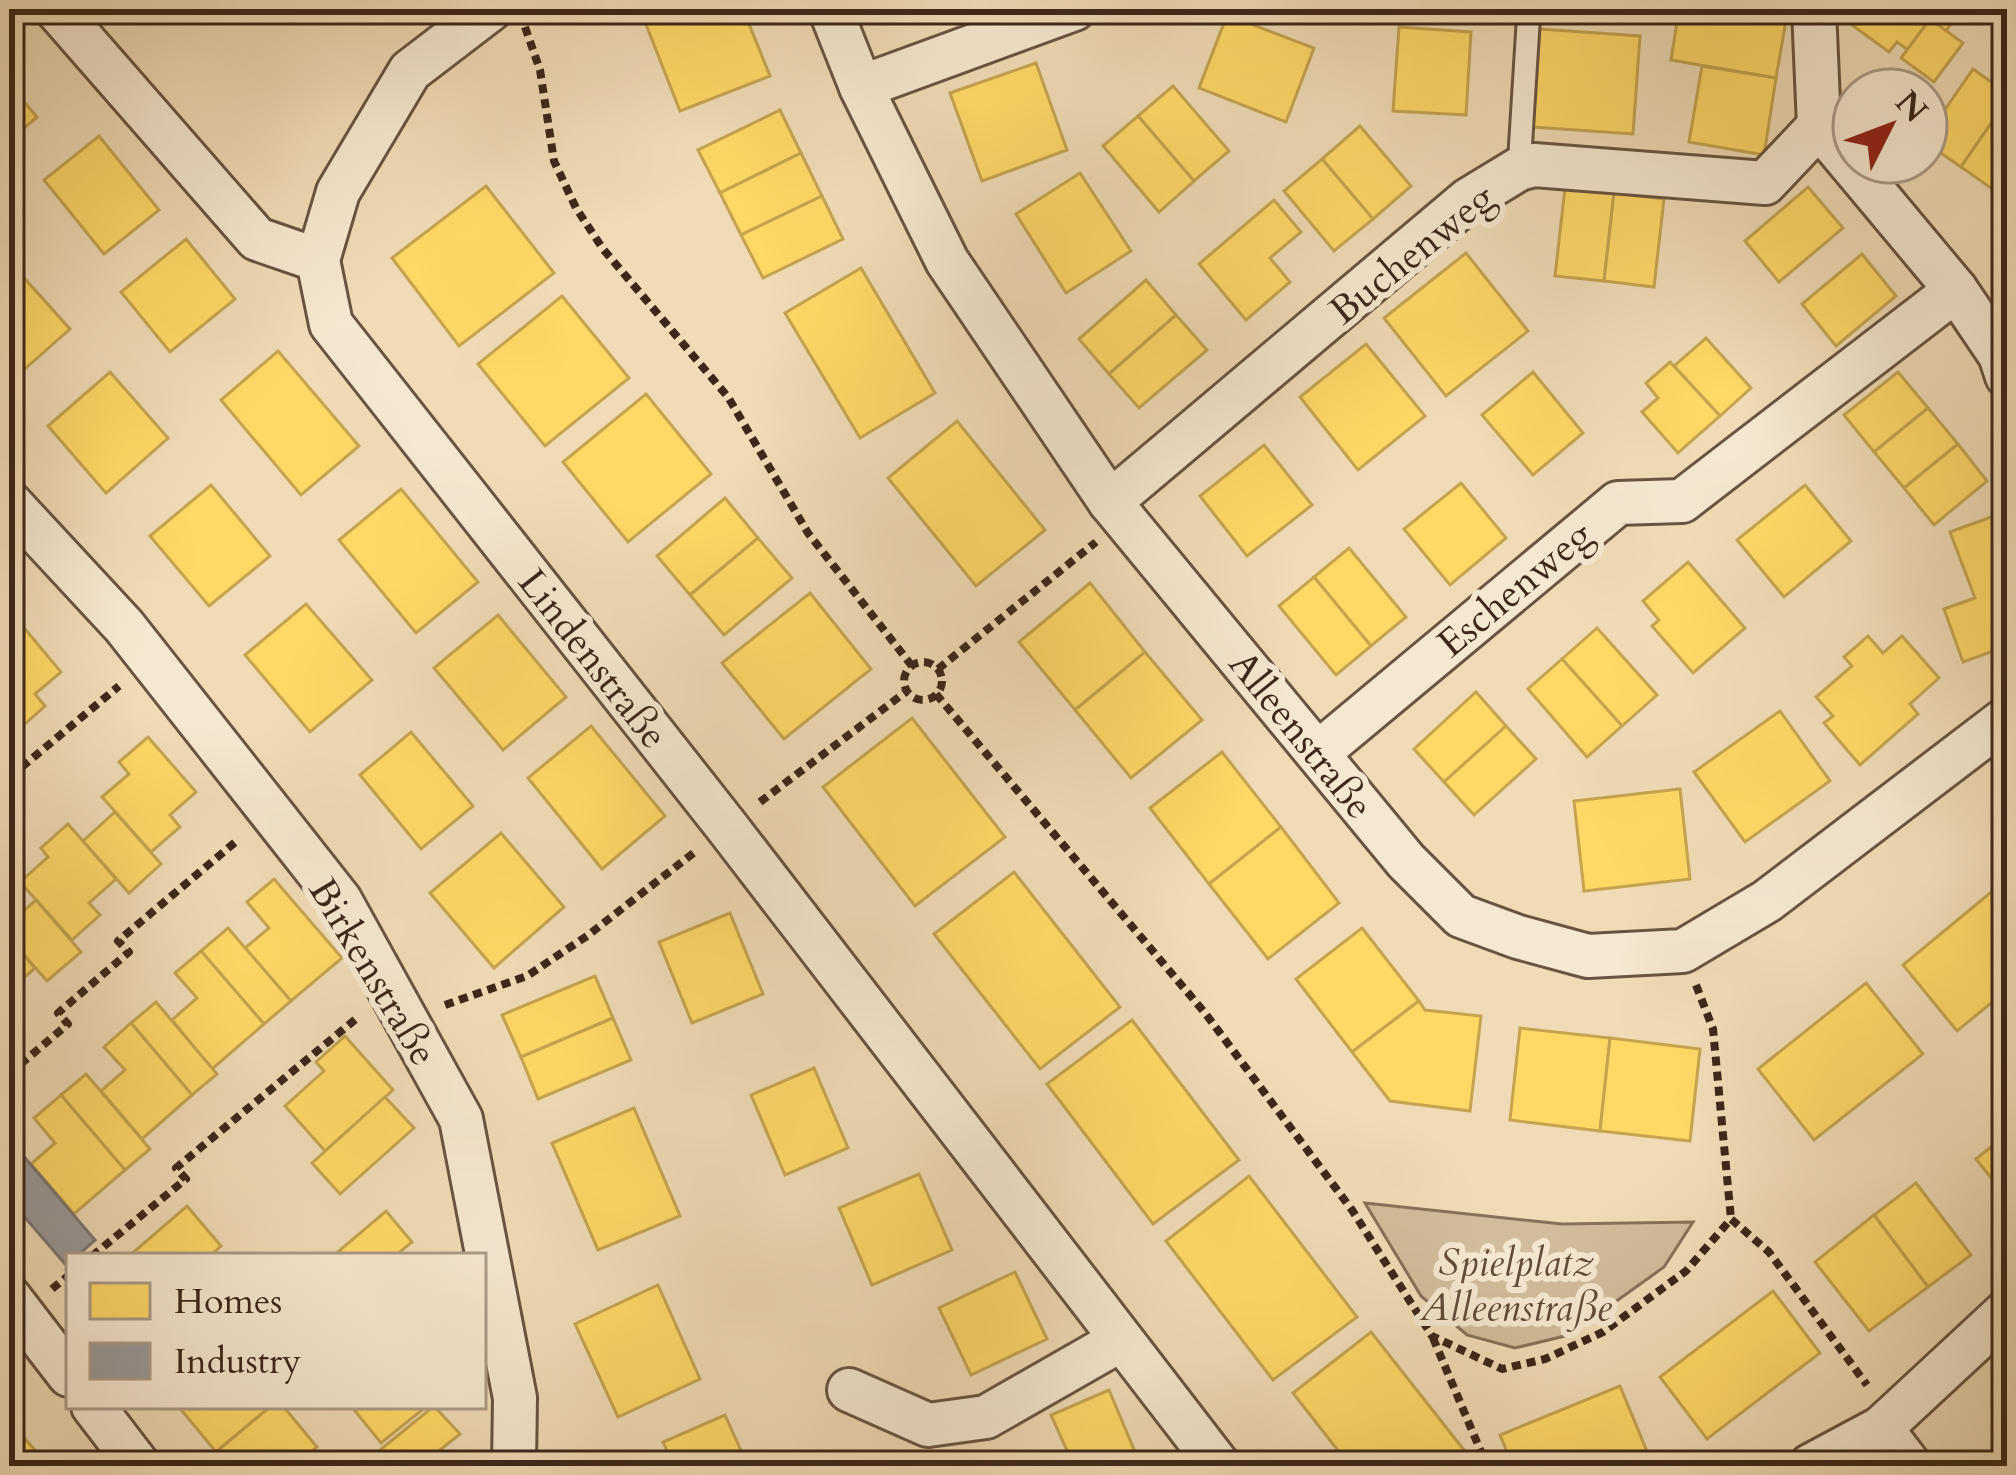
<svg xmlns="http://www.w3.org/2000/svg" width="2016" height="1475" font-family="Cardo,serif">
<rect width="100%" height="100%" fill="#f0dbb6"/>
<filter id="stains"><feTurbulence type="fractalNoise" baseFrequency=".00167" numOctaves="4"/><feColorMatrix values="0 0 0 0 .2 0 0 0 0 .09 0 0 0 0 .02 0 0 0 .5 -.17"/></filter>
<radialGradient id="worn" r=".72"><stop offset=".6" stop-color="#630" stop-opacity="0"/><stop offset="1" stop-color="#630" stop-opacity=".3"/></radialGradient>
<path fill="#d1bc9b" stroke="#86725a" stroke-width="3" d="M1365,1203L1562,1224L1693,1222L1664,1267L1569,1335L1515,1348L1467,1335L1421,1296Z"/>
<g fill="#ffd966" stroke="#c4a44f" stroke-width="3">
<path d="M640,9H743L770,76L680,111Z"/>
<path d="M1679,9H1788L1776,78L1671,60Z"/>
<path d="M1842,9H1962L1946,31L1930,19L1908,50L1897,42L1889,52L1838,15Z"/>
<path d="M1227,15L1314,48L1286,122L1199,88Z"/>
<path d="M1930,19L1963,43L1934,82L1901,58Z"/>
<path d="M1399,27L1471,32L1466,115L1393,111Z"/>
<path d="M1540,29L1640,36L1633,134L1533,127Z"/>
<path d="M1036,63L1067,150L982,181L950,93Z"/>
<path d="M1702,66L1776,78L1764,155L1689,142Z"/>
<path d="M1973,69L2007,93V100L1961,167L1926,143V137Z"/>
<path d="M9,84L37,117L9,141Z"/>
<path d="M1173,86L1229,151L1194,181L1138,116Z"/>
<path d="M2007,100V180L1998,193L1961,167Z"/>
<path d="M780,110L801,153L720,193L698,150Z"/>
<path d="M1138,116L1194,181L1159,212L1103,146Z"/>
<path d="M1360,126L1411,186L1373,219L1322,159Z"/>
<path d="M99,136L159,210L104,254L44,180Z"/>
<path d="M801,153L822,196L741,235L720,193Z"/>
<path d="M1322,159L1373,219L1334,251L1284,191Z"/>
<path d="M1080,173L1131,251L1066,293L1016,214Z"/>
<path d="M486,186L554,273L459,346L392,258Z"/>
<path d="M1808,187L1843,228L1779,282L1745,241Z"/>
<path d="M1565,188L1614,193L1604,281L1555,276Z"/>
<path d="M1614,193L1664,199L1654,287L1604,281Z"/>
<path d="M822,196L843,239L763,278L741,235Z"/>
<path d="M1274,200L1301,232L1270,258L1290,282L1246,320L1199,264Z"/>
<path d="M186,239L235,299L170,352L121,292Z"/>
<path d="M9,241L19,252L9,261L70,329L9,383Z"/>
<path d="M1466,253L1528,331L1446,396L1384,318Z"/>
<path d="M1862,254L1896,296L1836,346L1802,304Z"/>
<path d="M861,268L935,393L860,438L785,313Z"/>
<path d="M1146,280L1176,315L1109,374L1079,339Z"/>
<path d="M562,296L629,378L545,446L478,364Z"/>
<path d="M1176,315L1207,350L1139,408L1109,374Z"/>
<path d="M1706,338L1751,388L1720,416L1674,366Z"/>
<path d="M1366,344L1425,416L1358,470L1300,397Z"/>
<path d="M278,351L359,446L301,495L221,400Z"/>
<path d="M1670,362L1720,416L1678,453L1642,412L1658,398L1646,383Z"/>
<path d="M110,372L168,438L106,493L48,426Z"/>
<path d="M1533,372L1583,433L1533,475L1482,415Z"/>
<path d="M1898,372L1928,408L1874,452L1844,415Z"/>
<path d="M646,394L711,474L628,542L563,462Z"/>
<path d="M1928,408L1958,444L1904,488L1874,452Z"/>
<path d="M957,421L1045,530L976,586L888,478Z"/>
<path d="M1958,444L1987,481L1934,525L1904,488Z"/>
<path d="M1264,445L1312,505L1247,556L1200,496Z"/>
<path d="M1461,483L1506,538L1450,585L1404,529Z"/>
<path d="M211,485L270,556L209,606L150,536Z"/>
<path d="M1805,485L1851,541L1784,597L1737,540Z"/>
<path d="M401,489L478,582L416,633L339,540Z"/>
<path d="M725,498L758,538L690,595L657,556Z"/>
<path d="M1997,515L2007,543V646L1963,662L1944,609L1975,598L1950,532Z"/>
<path d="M758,538L792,578L724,635L690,595Z"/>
<path d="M1349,548L1406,617L1371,646L1314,577Z"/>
<path d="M1688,562L1745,628L1693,673L1652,626L1659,620L1643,601Z"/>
<path d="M1314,577L1371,646L1336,675L1279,606Z"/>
<path d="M1090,583L1145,652L1075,710L1019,642Z"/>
<path d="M810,593L871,669L784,739L722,663Z"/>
<path d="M306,604L372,680L310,732L245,655Z"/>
<path d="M498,615L566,697L503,750L434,668Z"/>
<path d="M15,617L61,672L35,694L45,706L17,731L9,722V622Z"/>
<path d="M1597,628L1657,695L1622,726L1562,659Z"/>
<path d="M1868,636L1883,653L1902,636L1939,678L1910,704L1918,714L1860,765L1824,723L1833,716L1816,697L1852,666L1844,657Z"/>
<path d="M1145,652L1202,720L1131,778L1075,710Z"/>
<path d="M1562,659L1622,726L1587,757L1528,689Z"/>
<path d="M1476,692L1506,726L1444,782L1414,749Z"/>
<path d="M1780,711L1830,781L1745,842L1694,772Z"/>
<path d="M912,718L1005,837L915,906L823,787Z"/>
<path d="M591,726L665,816L602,869L528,778Z"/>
<path d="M1506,726L1536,759L1474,815L1444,782Z"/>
<path d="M411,732L473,806L421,849L360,775Z"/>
<path d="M148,737L196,792L170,815L180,827L151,852L102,797L129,774L119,762Z"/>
<path d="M1222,752L1281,827L1209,884L1150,808Z"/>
<path d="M1680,789L1690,879L1584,891L1574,801Z"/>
<path d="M115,812L161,864L129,893L83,841Z"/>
<path d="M68,824L116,879L89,903L100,915L72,940L20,882L48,857L41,848Z"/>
<path d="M1281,827L1339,903L1268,959L1209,884Z"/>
<path d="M501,833L564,907L494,968L430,893Z"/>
<path d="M1014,872L1120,1007L1040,1069L934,934Z"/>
<path d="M274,879L342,958L291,1001L245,948L269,928L247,902Z"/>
<path d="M2007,879V990L1957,1031L1903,965Z"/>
<path d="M36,900L81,952L47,981L9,938V923Z"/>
<path d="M730,913L763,994L692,1023L659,942Z"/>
<path d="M228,928L291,1001L264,1024L201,951Z"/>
<path d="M1362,928L1419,1001L1352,1052L1296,979Z"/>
<path d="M9,938L35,968L11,989L21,1001L9,1012Z"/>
<path d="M201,951L264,1024L212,1069L172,1020L197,998L175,973Z"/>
<path d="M595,976L613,1018L521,1057L502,1015Z"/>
<path d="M1866,983L1923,1054L1814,1140L1758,1069Z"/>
<path d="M1419,1001L1425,1010L1481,1016L1470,1111L1390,1101L1352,1052Z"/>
<path d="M156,1002L217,1074L192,1095L131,1023Z"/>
<path d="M613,1018L631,1060L538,1099L521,1057Z"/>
<path d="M1132,1020L1239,1160L1153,1224L1047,1084Z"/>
<path d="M131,1023L192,1095L142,1139L101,1091L125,1070L104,1047Z"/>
<path d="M1520,1028L1610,1038L1600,1131L1510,1120Z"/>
<path d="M345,1036L393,1090L325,1151L285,1106L324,1071L316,1062Z"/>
<path d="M1610,1038L1700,1049L1690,1141L1600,1131Z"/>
<path d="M814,1068L848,1148L785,1175L751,1095Z"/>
<path d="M86,1074L150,1149L125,1170L61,1095Z"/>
<path d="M61,1095L125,1170L74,1214L31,1164L55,1143L34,1118Z"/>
<path d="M385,1097L414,1128L340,1194L312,1163Z"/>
<path d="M634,1108L680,1216L598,1250L552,1143Z"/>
<path d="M2007,1134V1198L1976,1159Z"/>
<path d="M919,1174L952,1250L872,1285L839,1208Z"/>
<path d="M1249,1176L1357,1317L1273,1380L1166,1241Z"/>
<path d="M1916,1183L1971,1255L1928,1287L1874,1215Z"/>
<path d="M187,1206L221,1246L210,1256H129Z"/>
<path d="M386,1211L412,1242L395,1256H333Z"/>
<path d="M1874,1215L1928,1287L1869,1331L1815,1262Z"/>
<path d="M1015,1272L1047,1339L971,1375L939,1308Z"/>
<path d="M658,1285L700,1379L618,1417L575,1324Z"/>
<path d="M1773,1291L1820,1353L1707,1439L1660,1377Z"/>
<path d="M1371,1332L1475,1464L1472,1466H1350L1293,1393Z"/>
<path d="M1620,1386L1653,1466H1513L1500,1435Z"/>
<path d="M1109,1390L1141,1466H1074L1051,1415Z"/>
<path d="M178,1406H271L216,1452Z"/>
<path d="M271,1406H283L317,1447L294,1466H227L216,1452Z"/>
<path d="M361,1406H427L381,1443L355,1411Z"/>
<path d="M434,1406L460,1434L420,1466H375L369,1459Z"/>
<path d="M725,1415L748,1466H674L663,1442Z"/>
<path d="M10,1422L41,1457L31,1466H9Z"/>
</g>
<path fill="#999" stroke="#7d7773" stroke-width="3" d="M9,1139L95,1240L77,1256H69L66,1265L9,1199Z"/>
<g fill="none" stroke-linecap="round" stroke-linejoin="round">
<defs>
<path id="lane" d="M1519,169L1529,9"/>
<g id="street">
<path d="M56,9L257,239L318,260L331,324L727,827L1219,1466"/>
<path d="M830,9L861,87L947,261L1110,502L1406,861L1461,916L1518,937L1588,956L1683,951L1767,901L2007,718"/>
<path d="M1814,9L1819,126L1956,290L2000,355L2007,376"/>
<path d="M861,87L1074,9"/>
<path d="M318,260L338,192L410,71L491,9"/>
<path d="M9,502L124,626L340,900L461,1119L515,1398L514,1466"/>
<path d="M1110,502L1468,200L1519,169L1534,165L1765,183L1819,126"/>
<path d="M1318,753L1618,503L1682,501L1956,290"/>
<path d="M9,1297L69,1375"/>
<path d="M849,1390L928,1425L986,1417L1119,1341"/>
<path d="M93,1406L139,1466"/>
<path d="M1881,1428L1910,1466"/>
<path d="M1810,1466L1881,1428L2007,1311"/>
</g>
</defs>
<use href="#lane" stroke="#695441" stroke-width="27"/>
<use href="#street" stroke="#695441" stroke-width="48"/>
<g stroke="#3c271a" stroke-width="8" stroke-dasharray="9 6" stroke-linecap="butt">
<path d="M525,27L540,70L554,161L576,208L603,249L728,397L808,533L912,666"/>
<circle cx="923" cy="681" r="19"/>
<path d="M938,669L1096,542"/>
<path d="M936,694L1205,1013L1352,1210L1432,1336L1502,1369L1545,1359L1603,1332L1686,1271L1731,1219L1769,1252L1867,1385"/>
<path d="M9,798L20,789L10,777L119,686"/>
<path d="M760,802L907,691"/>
<path d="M1696,985L1713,1029L1731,1219"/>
<path d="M445,1005L527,976L587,936L696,851"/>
<path d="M9,1074L68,1024L58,1013L129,952L118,941L239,839"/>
<path d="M92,1256L186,1179L176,1168L357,1018"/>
<path d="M52,1289L69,1275"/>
<path d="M1433,1338L1487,1466"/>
</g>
<use href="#lane" stroke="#f5e8d0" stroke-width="21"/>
<use href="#street" stroke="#f5e8d0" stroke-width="42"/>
</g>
<g text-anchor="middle" stroke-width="12" stroke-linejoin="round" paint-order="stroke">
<g font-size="39" fill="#3c271a" stroke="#f5e8d0">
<text transform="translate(1411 253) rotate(-39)" y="14">Buchenweg</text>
<text transform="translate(1514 588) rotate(-40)" y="14">Eschenweg</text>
<text transform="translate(594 658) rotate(52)" y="14">Lindenstraße</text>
<text transform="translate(1302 734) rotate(51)" y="14">Alleenstraße</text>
<text transform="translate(374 971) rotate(59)" y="14">Birkenstraße</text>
</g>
<g font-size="39" font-style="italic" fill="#614c3a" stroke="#f5e8d0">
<text x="1516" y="1275">Spielplatz<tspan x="1516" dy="45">Alleenstraße</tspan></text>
</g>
</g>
<rect width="2016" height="1475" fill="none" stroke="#f0dbb6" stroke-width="48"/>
<rect x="12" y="12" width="1992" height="1451" fill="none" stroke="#3c271a" stroke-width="6"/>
<rect x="24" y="24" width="1968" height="1427" fill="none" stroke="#3c271a" stroke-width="3"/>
<rect x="66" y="1253" width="420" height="156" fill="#f5e8d0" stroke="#ab9b87" stroke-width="3"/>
<rect x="90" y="1283" width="60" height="36" fill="#ffd966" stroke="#ab9b87" stroke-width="3"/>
<text x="174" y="1313" font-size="36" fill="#3c271a">Homes</text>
<rect x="90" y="1343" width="60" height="36" fill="#999999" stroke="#ab9b87" stroke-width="3"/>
<text x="174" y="1373" font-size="36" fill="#3c271a">Industry</text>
<g transform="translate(1890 126) rotate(48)"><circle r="57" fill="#f5e8d0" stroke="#ab9b87" stroke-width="3"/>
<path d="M0-9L21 45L0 30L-21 45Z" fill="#8f2418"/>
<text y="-18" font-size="33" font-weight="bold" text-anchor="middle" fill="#3c271a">N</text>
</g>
<rect width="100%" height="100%" filter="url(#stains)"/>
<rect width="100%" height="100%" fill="url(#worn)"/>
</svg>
